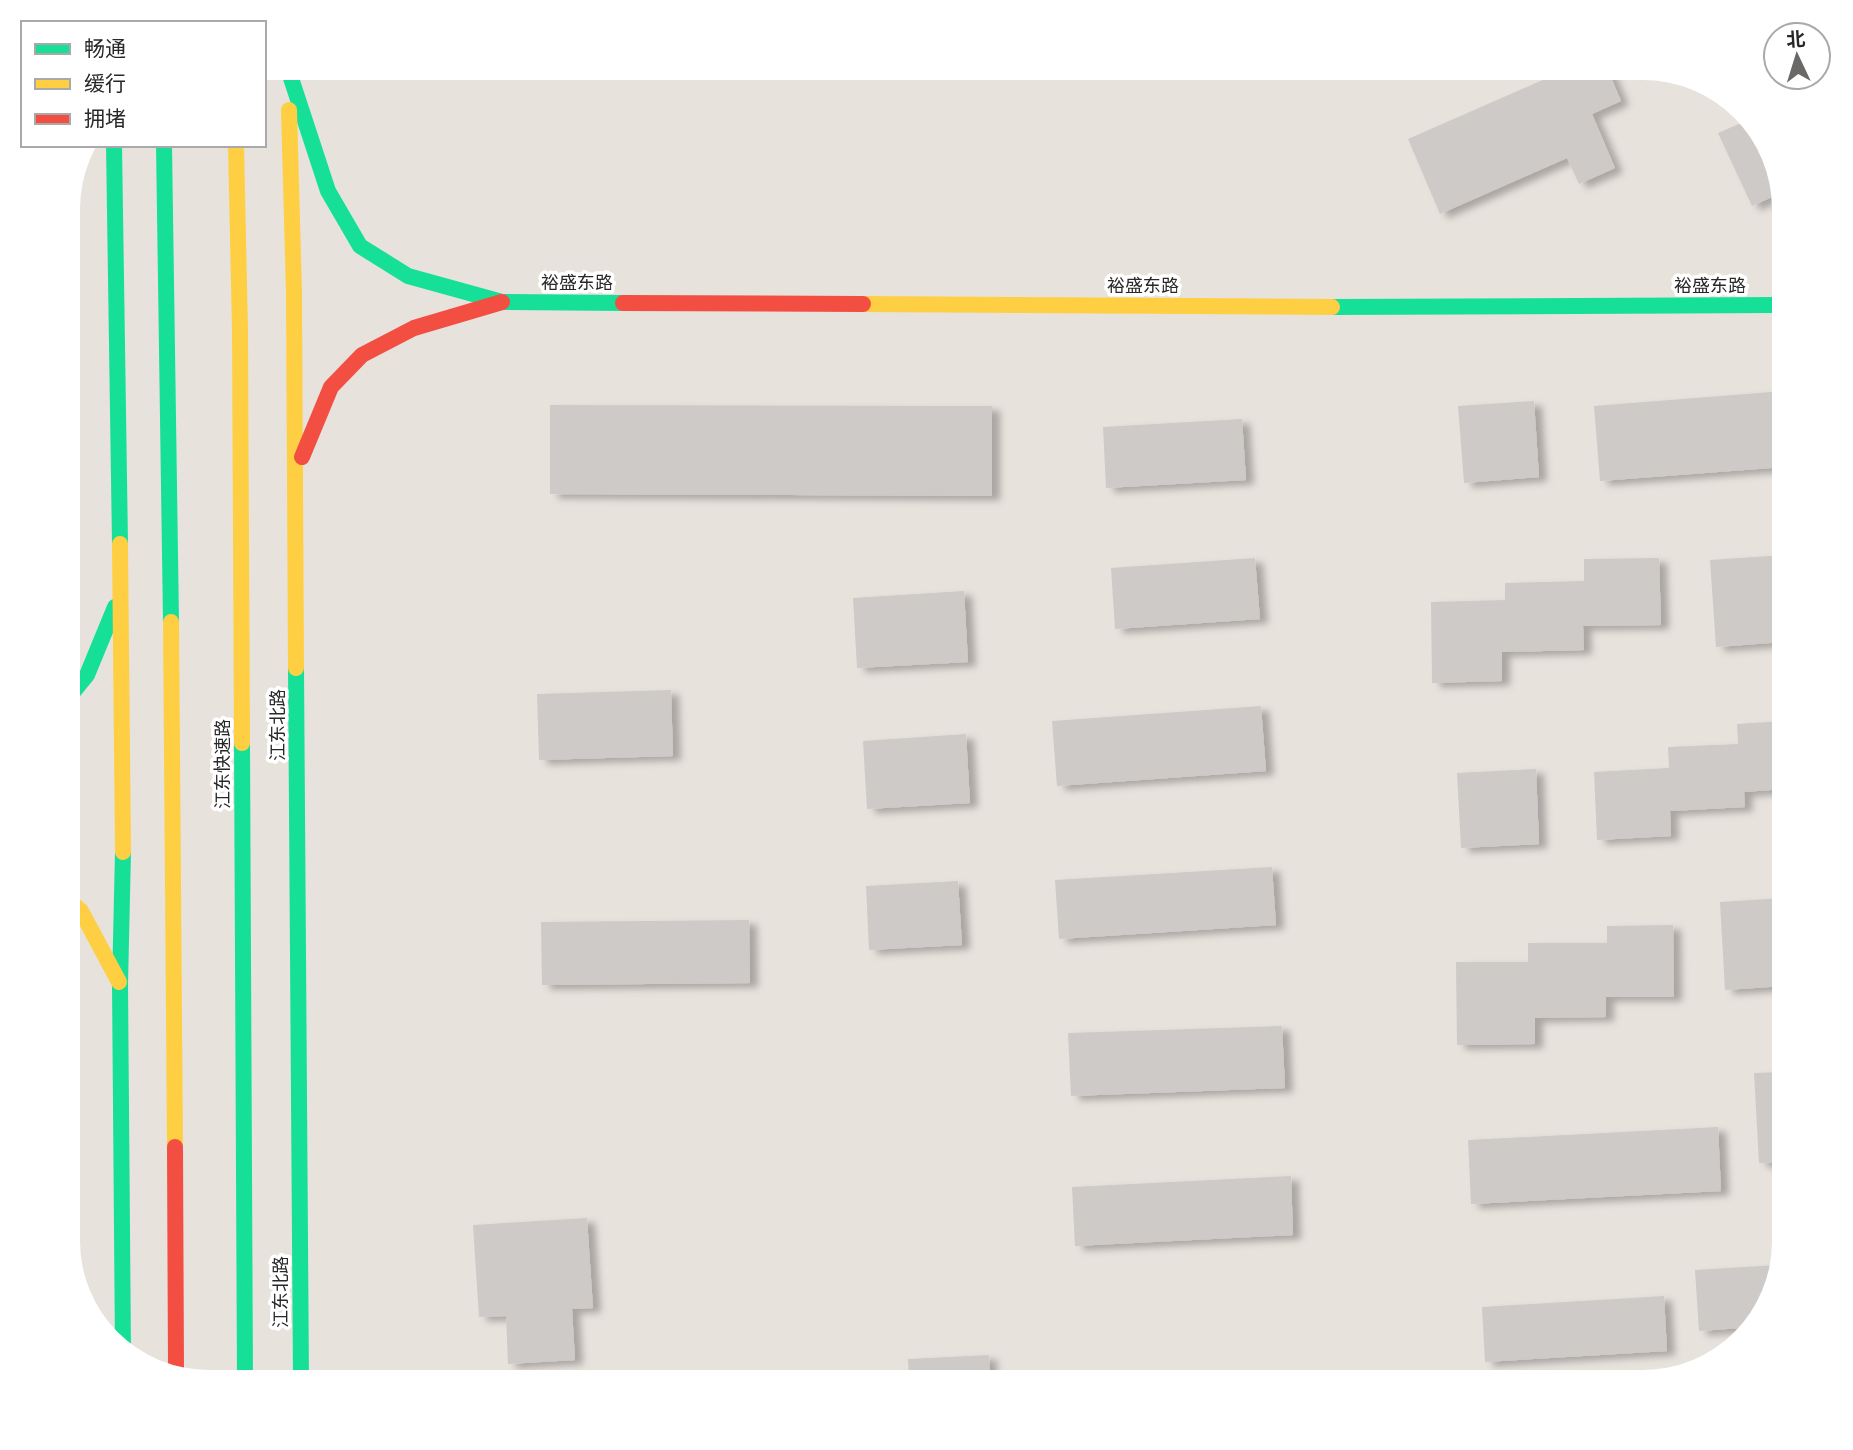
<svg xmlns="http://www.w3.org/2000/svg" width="1853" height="1450" font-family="Ubuntu,'Noto Sans SC',sans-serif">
<defs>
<filter id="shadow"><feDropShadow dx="8" dy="4.5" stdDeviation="3.5" flood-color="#0004"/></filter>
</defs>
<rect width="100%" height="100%" fill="#e8e2dd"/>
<g fill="#cecac7" filter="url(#shadow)">
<path d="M1570,68H1607L1621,101L1592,114L1615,168L1579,184L1567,158L1440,214L1408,139Z"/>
<path d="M1748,120L1770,147L1781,193L1752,206L1718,133Z"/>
<path d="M1785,391V467L1600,481L1594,406Z"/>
<path d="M1534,401L1539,477L1464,483L1458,406Z"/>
<path d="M550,405L992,406V496L550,494Z"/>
<path d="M1242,419L1246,480L1106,488L1103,427Z"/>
<path d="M1785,555V642L1716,647L1710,560Z"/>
<path d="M1255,558L1260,619L1115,629L1111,568Z"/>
<path d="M1659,558L1661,625L1583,626L1584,650L1502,652V681L1432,683L1431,602L1505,600V583L1584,581V559Z"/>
<path d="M964,591L968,662L857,668L853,598Z"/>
<path d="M671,690L673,756L539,760L537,694Z"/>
<path d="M1261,706L1266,771L1057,786L1052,721Z"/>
<path d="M1785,721V789L1744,792L1745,807L1670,811L1671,836L1597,840L1594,772L1669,768L1668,747L1738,744L1737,724Z"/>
<path d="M966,734L970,803L867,809L863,741Z"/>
<path d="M1536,769L1539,844L1461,848L1457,773Z"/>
<path d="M1272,867L1276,925L1059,939L1055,880Z"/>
<path d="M958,881L962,945L869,950L866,886Z"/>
<path d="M1785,898V986L1725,990L1720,902Z"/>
<path d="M749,920L750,983L542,985L541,922Z"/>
<path d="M1673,925L1674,997H1606V1017L1535,1018V1044L1457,1045L1456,962H1528V943H1607V926Z"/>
<path d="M1282,1026L1285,1088L1071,1096L1068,1033Z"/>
<path d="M1785,1072V1162L1759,1163L1754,1073Z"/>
<path d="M1718,1127L1721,1191L1471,1204L1468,1140Z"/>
<path d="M1291,1176L1293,1235L1075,1246L1072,1187Z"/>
<path d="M587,1218L593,1308L572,1309L575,1360L508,1364L506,1316L479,1317L473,1225Z"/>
<path d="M1784,1242L1777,1262L1776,1243Z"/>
<path d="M1777,1265L1755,1327L1699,1331L1695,1270Z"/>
<path d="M1664,1296L1667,1351L1485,1362L1482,1307Z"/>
<path d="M989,1355L990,1382H909L908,1359Z"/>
</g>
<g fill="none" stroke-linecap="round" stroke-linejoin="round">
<g stroke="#16e098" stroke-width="16">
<path d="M288,69L328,191L360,246L408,276L502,302L623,303"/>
<path d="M114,145L120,544"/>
<path d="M164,145L171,622"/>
<path d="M1332,307L1785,305"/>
<path d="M296,668L301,1382"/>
<path d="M69,697L87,675L115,607"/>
<path d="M242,743L245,1382"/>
<path d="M123,852L120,984L123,1352"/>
</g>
<g stroke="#ffcf43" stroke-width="16">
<path d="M289,110L294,293L296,668"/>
<path d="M236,145L240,331L242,743"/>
<path d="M863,304L1332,307"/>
<path d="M120,544L123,852"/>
<path d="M171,622L175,1147"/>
<path d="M69,901L81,911L119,982"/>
</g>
<g stroke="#f24e42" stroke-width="16">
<path d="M623,303L863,304"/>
<path d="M302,457L331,387L362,355L414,328L502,302"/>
<path d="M175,1147L176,1371"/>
</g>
</g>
<g text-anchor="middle" stroke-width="7" stroke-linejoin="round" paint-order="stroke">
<g font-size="18" fill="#282828" stroke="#fff">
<text x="577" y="289">裕盛东路</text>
<text x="1143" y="292">裕盛东路</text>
<text x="1710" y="292">裕盛东路</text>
<text transform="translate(278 725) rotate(-90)" y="6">江东北路</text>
<text transform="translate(223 764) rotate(-90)" y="6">江东快速路</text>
<text transform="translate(281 1292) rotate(-90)" y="6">江东北路</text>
</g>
</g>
<path d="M0 0H1853V1450H0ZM209 80H1643A129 129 0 0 1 1772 209V1241A129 129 0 0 1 1643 1370H209A129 129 0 0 1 80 1241V209A129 129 0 0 1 209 80Z" fill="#fff" fill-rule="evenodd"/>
<rect x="21" y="21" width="245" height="126" fill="#ffffff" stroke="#a9a9a9" stroke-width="2"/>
<rect x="35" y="44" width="35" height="10" fill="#16e098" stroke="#a9a9a9" stroke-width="2"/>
<text x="84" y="56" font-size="21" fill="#282828">畅通</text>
<rect x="35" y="79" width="35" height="10" fill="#ffcf43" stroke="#a9a9a9" stroke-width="2"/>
<text x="84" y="91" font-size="21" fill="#282828">缓行</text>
<rect x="35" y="114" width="35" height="10" fill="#f24e42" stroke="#a9a9a9" stroke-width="2"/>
<text x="84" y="126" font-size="21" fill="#282828">拥堵</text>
<g transform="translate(1797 56) rotate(356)"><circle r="33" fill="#ffffff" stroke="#a9a9a9" stroke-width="2"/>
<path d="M0-5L12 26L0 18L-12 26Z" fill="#6b6967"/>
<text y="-10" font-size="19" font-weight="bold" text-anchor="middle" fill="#282828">北</text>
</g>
</svg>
